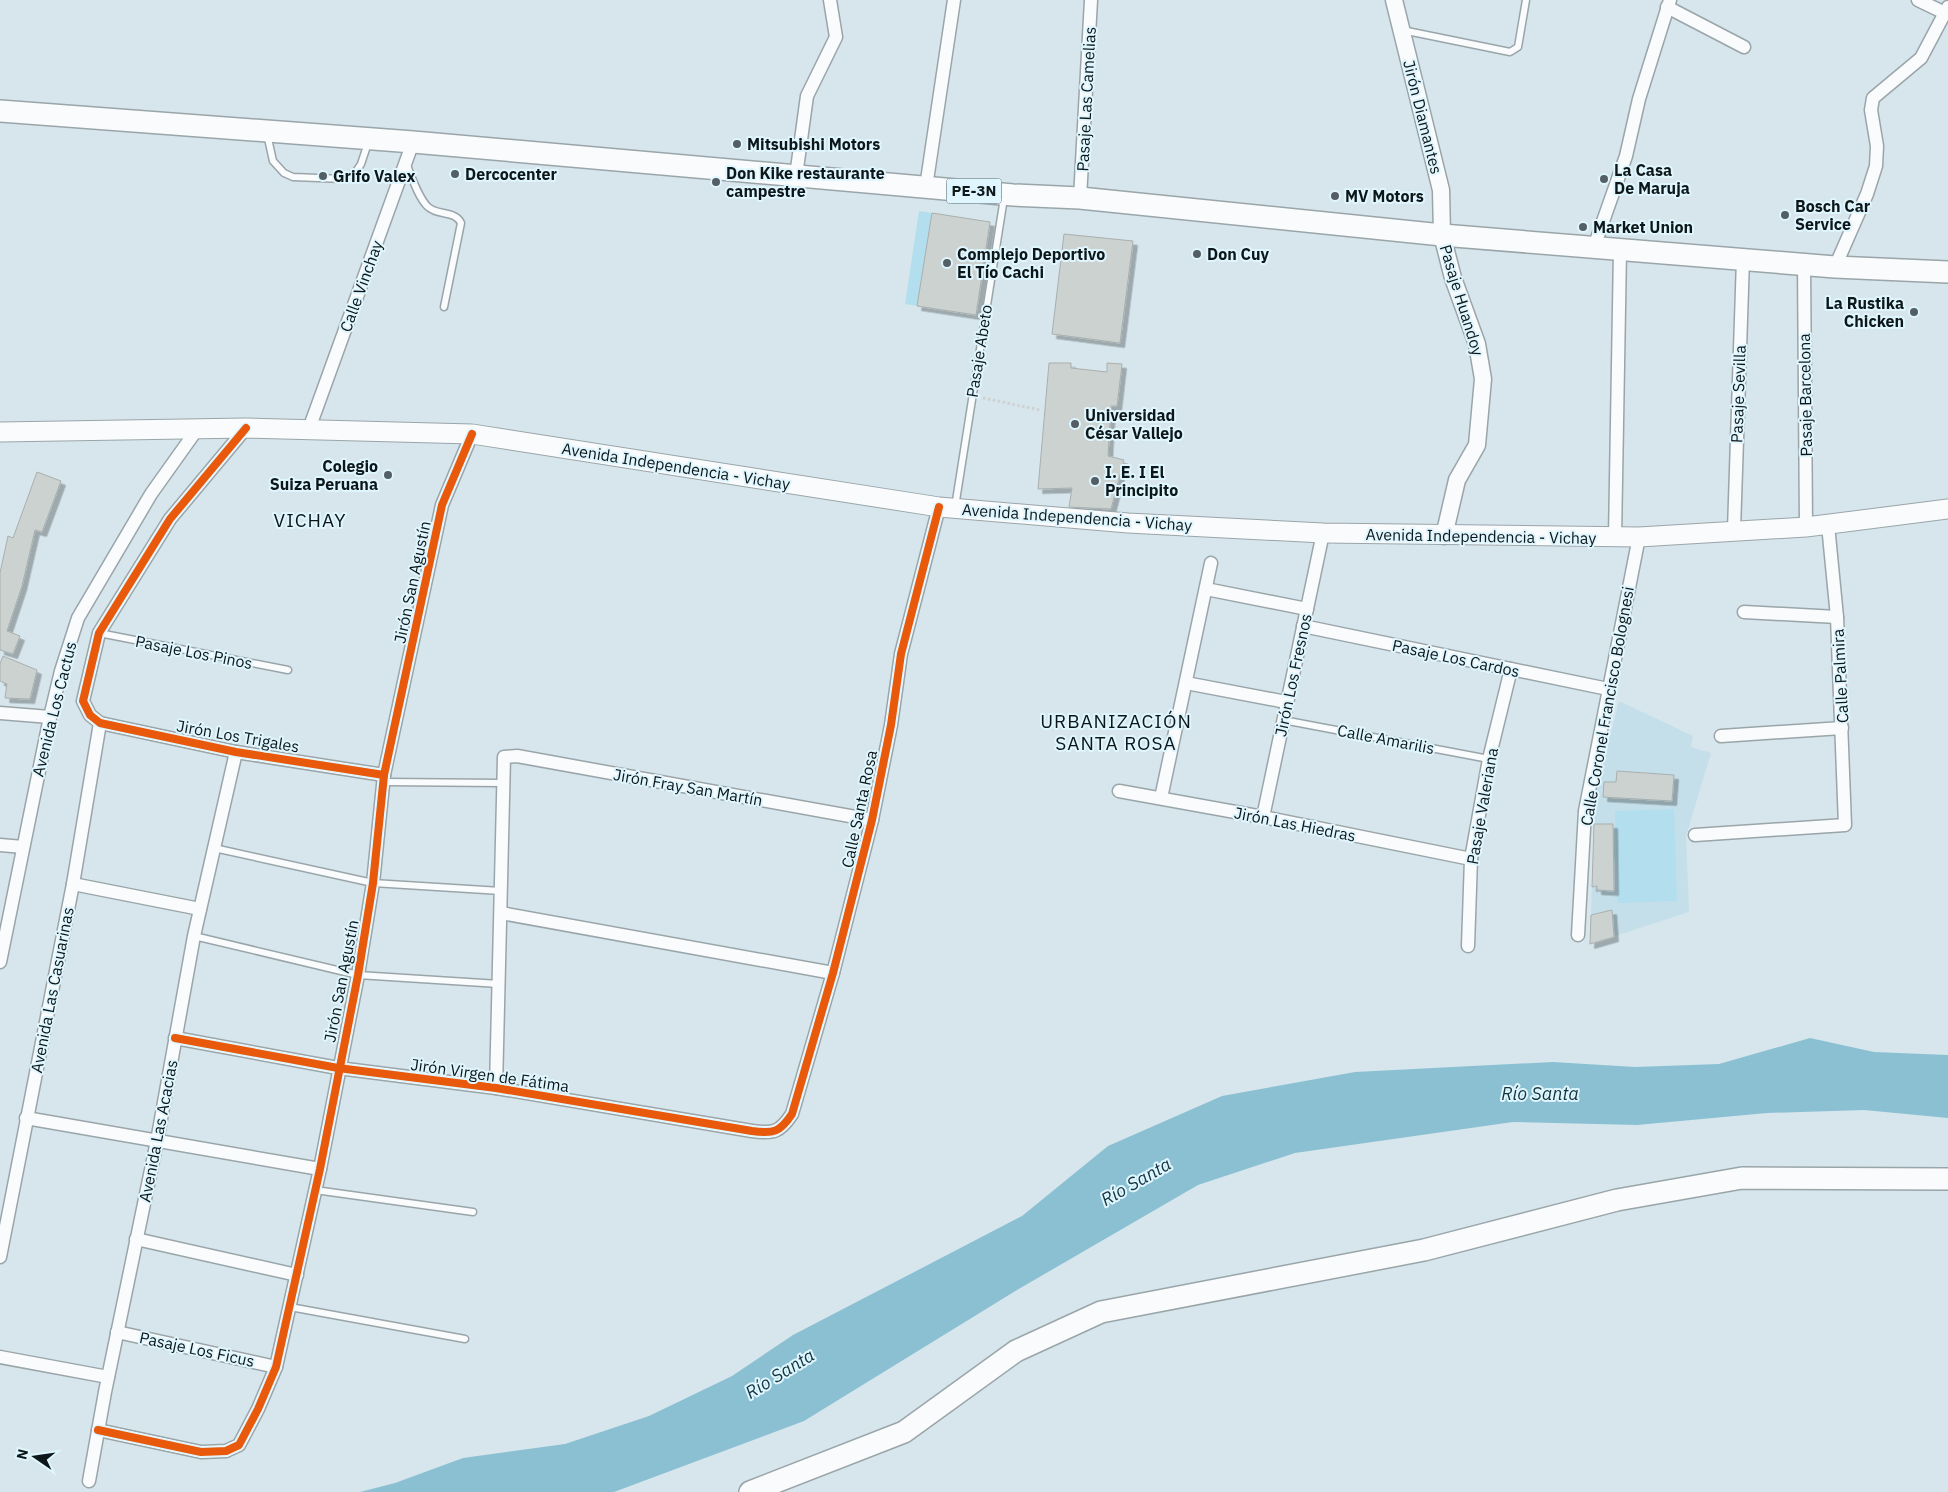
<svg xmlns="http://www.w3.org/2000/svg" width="1948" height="1492" font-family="'IBM Plex Sans',sans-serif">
<defs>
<filter id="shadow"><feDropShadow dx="4.5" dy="4.5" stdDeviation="0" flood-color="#0004"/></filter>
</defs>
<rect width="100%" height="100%" fill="#d6e6ec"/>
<path fill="#c4dfe9" d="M1619,701L1693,736L1691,747L1711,753L1686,836L1689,912L1590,944L1595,796Z"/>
<g fill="#b3deee">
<path d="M919,211L990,222L976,315L905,304Z"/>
<path d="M1674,809L1677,901L1618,903L1615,811Z"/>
</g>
<path fill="#8bc0d3" d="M1810,1038L1874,1052L1948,1055V1118L1864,1110L1767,1113L1637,1125L1513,1122L1295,1153L1198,1185L1017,1290L804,1421L614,1492H360L395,1483L463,1458L565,1444L649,1416L732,1376L793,1335L1022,1216L1108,1146L1222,1096L1355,1072L1553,1062L1635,1067L1719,1064Z"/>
<g fill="#ccd2d0" stroke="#a9afae" filter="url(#shadow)">
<path d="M932,213L990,222L976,315L917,306Z"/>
<path d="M1064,234L1133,241L1120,343L1052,334Z"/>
<path d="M1049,363H1071V368L1107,372V363L1122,364L1117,406H1111L1108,456L1124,460L1111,509L1069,507L1072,488L1038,489Z"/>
<path d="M37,472L61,481L42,532L35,530L22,586L7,631L20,636L13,654L0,650V573L8,536L13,538Z"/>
<path d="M3,656L37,670L30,699L5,698L7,684L0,681V664Z"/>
<path d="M1617,771L1674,775L1672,801L1603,797L1604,782H1616Z"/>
<path d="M1594,824H1613L1614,891L1597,890V886L1592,887Z"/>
<path d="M1612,910L1614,937L1590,944L1591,915Z"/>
</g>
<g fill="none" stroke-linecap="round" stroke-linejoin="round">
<defs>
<g id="service">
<path d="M1402,30L1510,52L1518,47L1526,0"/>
<path d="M267,134L273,161L284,173L293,177L344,179L355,173L361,164L368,143"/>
<path d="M406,163C412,177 417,195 427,206C436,216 455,210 461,223L444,307"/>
<path d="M955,507L1004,198"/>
<path d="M99,633L288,670"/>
<path d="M1283,720L1489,759"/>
<path d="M384,782L503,783"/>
<path d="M214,848L373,883L501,891"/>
<path d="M194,936L358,975L499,984"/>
<path d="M315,1190L473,1212"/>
<path d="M290,1307L465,1339"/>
</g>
<g id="minor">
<path d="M1918,0L1945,13"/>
<path d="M1667,7L1744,47"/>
<path d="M796,176L807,96L836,37L830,0"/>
<path d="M926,187L954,0"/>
<path d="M1080,198L1091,0"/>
<path d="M1594,247L1626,156L1639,99L1670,0"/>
<path d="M1804,263L1806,527"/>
<path d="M1835,267L1867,194L1876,166L1877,146L1871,110L1873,98L1921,58L1948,7"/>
<path d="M246,428L170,519L99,633L83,701L90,715L100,723L236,752L384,775"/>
<path d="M309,429L413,142"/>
<path d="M1734,530L1743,259"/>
<path d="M1615,538L1620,250"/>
<path d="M1206,589L1307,609"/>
<path d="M1744,612L1837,617"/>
<path d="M1303,626L1608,689"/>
<path d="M1186,683L1286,702"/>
<path d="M0,713L50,717"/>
<path d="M1721,736L1842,728"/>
<path d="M1119,791L1263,817L1471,859"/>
<path d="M1161,798L1211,563"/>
<path d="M1263,817L1323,533"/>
<path d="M1695,835L1845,825L1837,617L1828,525"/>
<path d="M0,845L23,847"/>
<path d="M73,884L200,909"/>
<path d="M501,913L833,973"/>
<path d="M1578,935L1585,811L1639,537"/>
<path d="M1468,946L1471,859L1489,759L1511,669"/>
<path d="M0,962L50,717L61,671L78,618L151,494L198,428"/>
<path d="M175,1038L338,1068L496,1088L752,1131C774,1134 780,1132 792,1114L833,973L872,820L891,725L901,654L939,507"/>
<path d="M496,1088L504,757L517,756L872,820"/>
<path d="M26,1118L320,1169"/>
<path d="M136,1239L297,1275"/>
<path d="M0,1257L73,884L100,723"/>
<path d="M117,1332L276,1367"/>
<path d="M0,1357L108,1377"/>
<path d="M98,1430L201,1452L226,1451L239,1445L258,1409L276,1367L320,1169L358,975L373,883L384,775L442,505L472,434"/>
<path d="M89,1481L105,1392L157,1141L194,936L236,752"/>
</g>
<path id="tertiary" d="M1394,0L1441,190L1442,235L1453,278L1477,344L1483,379L1477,445L1457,480L1444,536"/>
<path id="secondary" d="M0,432L246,428L472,434L939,507L1128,523L1323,533L1639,537L1806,527L1948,509"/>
<path id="primary" d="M750,1492L904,1432L1016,1351L1101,1312L1424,1250L1617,1200L1742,1178L1948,1179"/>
<path id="trunk" d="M0,111L413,142L1013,195L1080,198L1442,235L1835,267L1948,272"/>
</defs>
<use href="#service" stroke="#9aa5a9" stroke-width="9"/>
<use href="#minor" stroke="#9aa5a9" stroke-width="15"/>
<use href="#tertiary" stroke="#9aa5a9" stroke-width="19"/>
<use href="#secondary" stroke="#9aa5a9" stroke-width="21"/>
<use href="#primary" stroke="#9aa5a9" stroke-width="24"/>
<use href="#trunk" stroke="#9aa5a9" stroke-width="24"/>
<path stroke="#ced2d3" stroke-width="3" stroke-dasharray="2.5 2.5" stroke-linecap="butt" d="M983,398L1040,410"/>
<use href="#service" stroke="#f9fbfc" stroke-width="6"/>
<use href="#minor" stroke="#f9fbfc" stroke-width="12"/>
<use href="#tertiary" stroke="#f9fbfc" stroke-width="16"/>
<use href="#secondary" stroke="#f9fbfc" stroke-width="19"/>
<use href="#primary" stroke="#f9fbfc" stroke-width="21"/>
<use href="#trunk" stroke="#f9fbfc" stroke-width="21"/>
<defs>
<g id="cycleway">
<path d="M246,428L170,519L99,633L83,701L90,715L100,723L236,752L384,775"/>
<path d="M175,1038L338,1068L496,1088L752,1131C774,1134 780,1132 792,1114L833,973L872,820L891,725L901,654L939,507"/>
<path d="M98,1430L201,1452L226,1451L239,1445L258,1409L276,1367L320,1169L358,975L373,883L384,775L442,505L472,434"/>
</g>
</defs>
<use href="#cycleway" stroke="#e0f6fe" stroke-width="11"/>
<use href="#cycleway" stroke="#e8590c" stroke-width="8"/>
</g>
<g fill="#535f64" stroke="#e0f6fe" stroke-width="2">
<circle cx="737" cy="144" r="5"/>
<circle cx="455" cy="174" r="5"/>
<circle cx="323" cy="176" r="5"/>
<circle cx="1604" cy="179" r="5"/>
<circle cx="716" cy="182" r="5"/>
<circle cx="1335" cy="196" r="5"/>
<circle cx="1785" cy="215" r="5"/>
<circle cx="1583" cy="227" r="5"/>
<circle cx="1197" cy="254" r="5"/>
<circle cx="947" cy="263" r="5"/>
<circle cx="1914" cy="312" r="5"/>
<circle cx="1075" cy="424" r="5"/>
<circle cx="388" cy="475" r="5"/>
<circle cx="1095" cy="481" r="5"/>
</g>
<g text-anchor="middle" stroke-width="4" stroke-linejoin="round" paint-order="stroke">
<rect fill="#e0f6fe" stroke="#4c5a5e" stroke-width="1" x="946.5" y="178.5" width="55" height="25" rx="4"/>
<g font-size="15" font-weight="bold" fill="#0d171a">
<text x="974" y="196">PE-3N</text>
</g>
<g font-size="16" fill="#0d171a" stroke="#e0f6fe">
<text transform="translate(1086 99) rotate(-87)" y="6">Pasaje Las Camelias</text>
<text transform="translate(1423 117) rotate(76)" y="6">Jirón Diamantes</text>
<text transform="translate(361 286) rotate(-70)" y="6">Calle Vinchay</text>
<text transform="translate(1462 300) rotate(73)" y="6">Pasaje Huandoy</text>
<text transform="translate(979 351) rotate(-81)" y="6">Pasaje Abeto</text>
<text transform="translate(1738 394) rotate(-88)" y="6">Pasaje Sevilla</text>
<text transform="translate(1805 395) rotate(-91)" y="6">Pasaje Barcelona</text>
<text transform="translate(676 466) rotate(9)" y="6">Avenida Independencia - Vichay</text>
<text transform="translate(1077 517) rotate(4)" y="6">Avenida Independencia - Vichay</text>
<text transform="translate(1481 536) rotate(1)" y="6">Avenida Independencia - Vichay</text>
<text transform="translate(412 582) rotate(-78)" y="6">Jirón San Agustín</text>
<text transform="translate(194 652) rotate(11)" y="6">Pasaje Los Pinos</text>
<text transform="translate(1456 658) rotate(12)" y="6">Pasaje Los Cardos</text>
<text transform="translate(1293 675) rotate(-78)" y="6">Jirón Los Fresnos</text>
<text transform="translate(1840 676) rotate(-93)" y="6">Calle Palmira</text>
<text transform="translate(1607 706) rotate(-80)" y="6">Calle Coronel Francisco Bolognesi</text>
<text transform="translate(54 709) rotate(-76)" y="6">Avenida Los Cactus</text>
<text transform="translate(238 736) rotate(10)" y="6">Jirón Los Trigales</text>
<text transform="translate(1386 739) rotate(11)" y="6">Calle Amarilis</text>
<text transform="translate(688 787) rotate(10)" y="6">Jirón Fray San Martín</text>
<text transform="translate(1482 806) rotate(-80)" y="6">Pasaje Valeriana</text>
<text transform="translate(859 809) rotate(-78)" y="6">Calle Santa Rosa</text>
<text transform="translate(1295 824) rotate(11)" y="6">Jirón Las Hiedras</text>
<text transform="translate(341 981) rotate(-79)" y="6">Jirón San Agustín</text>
<text transform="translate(52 990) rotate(-79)" y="6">Avenida Las Casuarinas</text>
<text transform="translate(490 1075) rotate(8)" y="6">Jirón Virgen de Fátima</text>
<text transform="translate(158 1131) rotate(-79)" y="6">Avenida Las Acacias</text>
<text transform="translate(197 1349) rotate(12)" y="6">Pasaje Los Ficus</text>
</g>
<g font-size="16" font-weight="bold" fill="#0d171a" stroke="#e0f6fe" text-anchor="start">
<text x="747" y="150">Mitsubishi Motors</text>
<text x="1614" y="176">La Casa<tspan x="1614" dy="18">De Maruja</tspan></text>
<text x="726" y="179">Don Kike restaurante<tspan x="726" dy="18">campestre</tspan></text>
<text x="465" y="180">Dercocenter</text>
<text x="333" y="182">Grifo Valex</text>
<text x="1345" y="202">MV Motors</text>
<text x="1795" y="212">Bosch Car<tspan x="1795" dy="18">Service</tspan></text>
<text x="1593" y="233">Market Union</text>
<text x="957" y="260">Complejo Deportivo<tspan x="957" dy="18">El Tío Cachi</tspan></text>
<text x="1207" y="260">Don Cuy</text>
<text x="1904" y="309" text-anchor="end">La Rustika<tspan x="1904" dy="18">Chicken</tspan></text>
<text x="1085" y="421">Universidad<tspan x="1085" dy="18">César Vallejo</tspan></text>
<text x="378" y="472" text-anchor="end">Colegio<tspan x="378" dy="18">Suiza Peruana</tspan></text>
<text x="1105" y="478">I. E. I El<tspan x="1105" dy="18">Principito</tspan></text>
</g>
<g font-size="18" font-style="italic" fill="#12343e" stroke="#e0f6fe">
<text x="1540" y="1100">Río Santa</text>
<text transform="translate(1136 1182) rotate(-30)" y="6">Río Santa</text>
<text transform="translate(780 1374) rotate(-32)" y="6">Río Santa</text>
</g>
<g font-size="19" letter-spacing="1" fill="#0d171a" stroke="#e0f6fe">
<text x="310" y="527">VICHAY</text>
<text x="1116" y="728">URBANIZACIÓN<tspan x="1116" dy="22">SANTA ROSA</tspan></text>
</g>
</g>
<g transform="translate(35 1457) rotate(283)" stroke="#e0f6fe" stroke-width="4" paint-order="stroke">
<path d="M0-4L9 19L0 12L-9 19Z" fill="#0d171a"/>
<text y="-8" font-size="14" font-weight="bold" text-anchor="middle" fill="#0d171a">N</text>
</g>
</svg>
